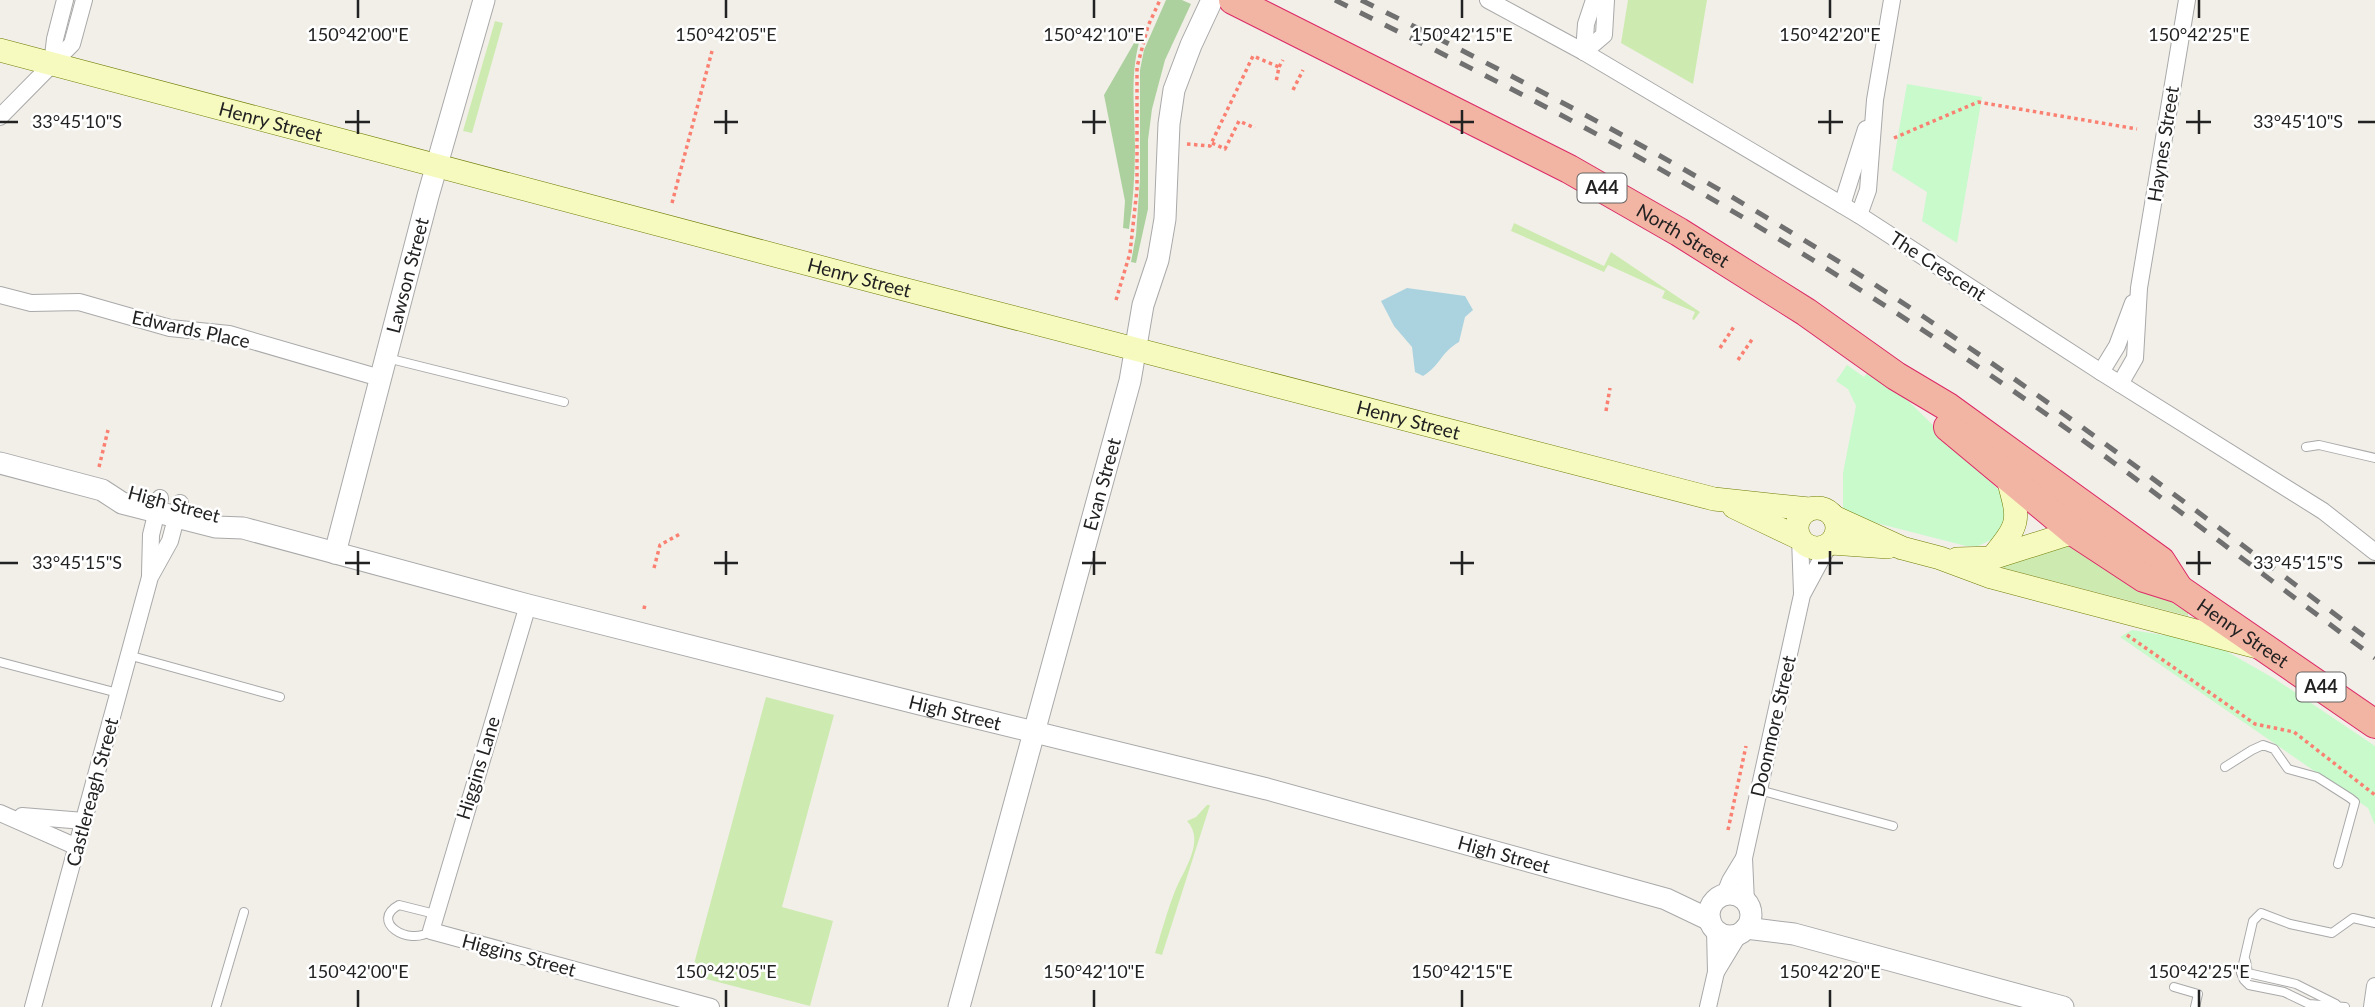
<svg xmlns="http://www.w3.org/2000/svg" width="2375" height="1007" font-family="Lato,sans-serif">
<rect width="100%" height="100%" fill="#f2efe9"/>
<g fill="#cdebb0">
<path d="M1628,0H1707L1693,84L1621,43Z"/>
<path d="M495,21L503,23L472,133L463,131Z"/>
<path d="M1514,223L1604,266L1611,252L1700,312L1694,320L1692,319L1695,312L1662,298L1665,291L1608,265L1604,272L1511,231Z"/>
<path d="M2077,541L2188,613V616L2003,568V563Z"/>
<path d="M766,697L834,715L782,907L833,921L810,1006L691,975Z"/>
<path d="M1207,805H1210L1162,955L1155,953C1161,934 1167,911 1175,891C1183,871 1206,841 1187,821L1196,817Z"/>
</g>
<g fill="#add19e">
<path d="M1166,0H1182L1191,4L1165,60L1152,109L1148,140V209L1136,263L1131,262L1136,235L1140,179V70L1144,50Z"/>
<path d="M1145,24C1128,68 1135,101 1135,147C1135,175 1133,202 1129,229L1123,228L1125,201L1104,95Z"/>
</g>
<g fill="#c8facc">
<path d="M1907,84L1982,97L1957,243L1922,221L1927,192L1892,170Z"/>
<path d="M1847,365L1864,377L1870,369L1895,388L1998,489C2011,510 2007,516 1997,537L1978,546H1966L1849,516L1843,509V473L1856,406L1848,389L1836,381Z"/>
<path d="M2132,630L2169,636L2182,635L2210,642L2275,679L2375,746V825L2368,808L2120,637Z"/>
</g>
<path fill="#aad3df" d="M1407,288L1465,296L1473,310L1465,317L1459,342C1440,353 1441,365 1423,376L1415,372L1412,347L1394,326L1381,301Z"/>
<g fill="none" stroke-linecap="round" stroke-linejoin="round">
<defs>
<g id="service">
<path d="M387,358L564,402"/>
<path d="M2306,447L2319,445L2375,458"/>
<path d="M128,655L280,697"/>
<path d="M0,662L118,693"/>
<path d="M2225,767L2252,750L2263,745L2274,749L2288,769L2317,777L2350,798L2355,802L2338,864"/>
<path d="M1759,790L1893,826"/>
<path d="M431,931C408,947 369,921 399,905L435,914"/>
<path d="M2246,961L2248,973L2296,984L2336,1004"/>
<path d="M2174,987L2198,994L2195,1007"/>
<path d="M216,1007L244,912"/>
<path d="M2345,1007L2309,1004L2284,992L2249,985L2244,980L2241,973L2253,921L2261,913L2290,924L2332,933L2353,918L2375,923"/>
</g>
<g id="minor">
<path d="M1488,0L1584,52L1859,215L2101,372L2323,511L2375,552"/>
<path d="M1584,52L1604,35L1606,0"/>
<path d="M1584,52L1586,24L1594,0"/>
<path d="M52,64L55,39L65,0"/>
<path d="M0,117L72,44L84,0"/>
<path d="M1842,205L1866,129"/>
<path d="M1859,215L1868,190L1875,100L1892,0"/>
<path d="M0,295L31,303L79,302L170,328L229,334L380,378"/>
<path d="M2101,372L2117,346L2133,303"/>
<path d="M2120,384L2135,358L2139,288L2187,0"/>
<path d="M1800,538L1802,593"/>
<path d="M150,574L151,535L160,498"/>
<path d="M528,605L431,931L711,1007"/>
<path d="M0,813L77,847"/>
<path d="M22,816L84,821"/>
<path d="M1724,896L1730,881L1744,858"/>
<path d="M1746,902L1744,858L1802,595L1830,543"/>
<path d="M1716,972L1739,934"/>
<path d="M33,1007L150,577L170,541L180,503"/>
<path d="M1708,1007L1716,972L1715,930"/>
<path d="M2372,1007L2375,986"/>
</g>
<g id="tertiary">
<path id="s1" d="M0,463L102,490L122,503L216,527L243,528L528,605L920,704L1267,789L1666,899L1710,920"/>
<path id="s2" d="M335,553L428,196L484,0"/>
<circle cx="1730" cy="915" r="21"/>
<path d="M1746,928L1794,934L2063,1007"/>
<path id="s3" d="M959,1007L1130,381L1143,305L1158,260L1165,219L1169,124L1174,90L1191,45L1212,0"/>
</g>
<g id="secondary">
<path id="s4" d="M0,50L880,283L1714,499L1809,509"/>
<path d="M1734,507L1799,538"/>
<circle cx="1817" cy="528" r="20"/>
<path d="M1834,517L1902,548L1940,558L1991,577L2257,647"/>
<path d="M1831,543L1888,547"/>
<path d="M1992,558C2020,523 2020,522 2008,479"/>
<path d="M1957,559L1992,558L2074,532L2087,530"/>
</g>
<g id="trunk">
<path id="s5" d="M1233,0L1569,169L1679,232L1806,312L1896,376L1948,407L2161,561L2179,589"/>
<path id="s6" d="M1948,427L2074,532L2144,578L2179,589L2375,724"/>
</g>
</defs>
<use href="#service" stroke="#a9a9a9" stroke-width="10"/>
<use href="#minor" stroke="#a9a9a9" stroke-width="18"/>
<use href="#tertiary" stroke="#a9a9a9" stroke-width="23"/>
<use href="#secondary" stroke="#707d05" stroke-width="24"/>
<use href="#trunk" stroke="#dc2a67" stroke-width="30"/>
<g stroke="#fa8072" stroke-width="3.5" stroke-dasharray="3.5 3.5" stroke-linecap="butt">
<path d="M1279,67L1283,60"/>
<path d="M1293,90L1303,70"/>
<path d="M1894,138L1978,102L2137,129"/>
<path d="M1212,143L1225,149L1239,121L1255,128"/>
<path d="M1187,144L1210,146L1253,56L1279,67L1276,82"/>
<path d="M672,203L712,51"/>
<path d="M1116,300L1130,253L1137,189V67L1148,26L1160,0"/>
<path d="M1720,348L1735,325"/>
<path d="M1738,360L1753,338"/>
<path d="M1606,411L1610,388"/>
<path d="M99,467L108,430"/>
<path d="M654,568L660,545L680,534"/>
<path d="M644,609L645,604"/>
<path d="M2127,635L2255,724L2294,732L2375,795"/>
<path d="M1728,830L1746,746"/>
</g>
<use href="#service" stroke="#fff" stroke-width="8"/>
<use href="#minor" stroke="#fff" stroke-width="16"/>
<use href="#tertiary" stroke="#fff" stroke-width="21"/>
<use href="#secondary" stroke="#f7fabf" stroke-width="23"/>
<use href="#trunk" stroke="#f2b4a3" stroke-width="28"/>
<g stroke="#707070" stroke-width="5" stroke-dasharray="14 14" stroke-linecap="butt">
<path d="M1335,0C1427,46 1520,92 1611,142C1716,199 1818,262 1918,327C2076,429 2224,546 2375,658"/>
<path d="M1361,0C1556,96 1749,199 1930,321C2082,423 2228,535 2375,644"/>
</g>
</g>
<path fill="none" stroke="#222" stroke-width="2.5" d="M358,0V18M726,0V18M1094,0V18M1462,0V18M1830,0V18M2199,0V18M358,110V134M726,110V134M1094,110V134M1462,110V134M1830,110V134M2199,110V134M0,122H18M345,122H370M714,122H738M1082,122H1106M1450,122H1474M1818,122H1843M2186,122H2211M2358,122H2375M358,551V575M726,551V575M1094,551V575M1462,551V575M1830,551V575M2199,551V575M0,563H18M345,563H370M714,563H738M1082,563H1106M1450,563H1474M1818,563H1843M2186,563H2211M2358,563H2375M358,990V1007M726,990V1007M1094,990V1007M1462,990V1007M1830,990V1007M2199,990V1007"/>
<g text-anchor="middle" stroke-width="5" stroke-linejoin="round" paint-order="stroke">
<g fill="#fff" stroke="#646464" stroke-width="2">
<rect x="1577.5" y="173.5" width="49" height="29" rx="5"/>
<rect x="2296.5" y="672.5" width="49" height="29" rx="5"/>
</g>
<g font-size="18" font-weight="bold" fill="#222">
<text x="1602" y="194">A44</text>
<text x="2321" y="693">A44</text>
</g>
<g font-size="19" fill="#222" stroke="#fff">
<text dy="7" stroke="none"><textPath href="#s4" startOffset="280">Henry Street</textPath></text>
<text transform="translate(2163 144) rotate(-81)" y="7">Haynes Street</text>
<text dy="7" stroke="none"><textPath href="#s5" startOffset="508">North Street</textPath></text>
<text transform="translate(1938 266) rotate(33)" y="7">The Crescent</text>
<text dy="7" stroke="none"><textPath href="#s2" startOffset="287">Lawson Street</textPath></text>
<text dy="7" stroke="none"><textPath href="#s4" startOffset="889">Henry Street</textPath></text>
<text transform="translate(191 329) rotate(12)" y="7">Edwards Place</text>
<text dy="7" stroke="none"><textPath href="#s4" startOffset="1456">Henry Street</textPath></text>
<text dy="7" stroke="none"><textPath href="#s3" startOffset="542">Evan Street</textPath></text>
<text transform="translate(174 504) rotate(15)" y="7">High Street</text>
<text dy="7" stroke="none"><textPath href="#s6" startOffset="362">Henry Street</textPath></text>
<text dy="7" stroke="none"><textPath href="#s1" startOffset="989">High Street</textPath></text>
<text transform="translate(1773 726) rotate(-77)" y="7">Doonmore Street</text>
<text transform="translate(478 768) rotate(-73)" y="7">Higgins Lane</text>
<text transform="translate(92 792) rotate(-75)" y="7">Castlereagh Street</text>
<text dy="7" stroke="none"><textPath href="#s1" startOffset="1556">High Street</textPath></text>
<text transform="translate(519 955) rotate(15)" y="7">Higgins Street</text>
</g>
</g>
<g font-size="18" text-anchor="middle" fill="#222" stroke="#fff" stroke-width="5" stroke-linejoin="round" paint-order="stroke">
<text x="358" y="41">150°42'00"E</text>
<text x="726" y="41">150°42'05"E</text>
<text x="1094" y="41">150°42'10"E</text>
<text x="1462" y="41">150°42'15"E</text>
<text x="1830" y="41">150°42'20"E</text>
<text x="2199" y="41">150°42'25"E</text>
<text x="77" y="128">33°45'10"S</text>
<text x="2298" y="128">33°45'10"S</text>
<text x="77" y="569">33°45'15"S</text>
<text x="2298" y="569">33°45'15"S</text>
<text x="358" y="978">150°42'00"E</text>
<text x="726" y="978">150°42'05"E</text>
<text x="1094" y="978">150°42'10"E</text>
<text x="1462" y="978">150°42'15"E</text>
<text x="1830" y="978">150°42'20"E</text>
<text x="2199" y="978">150°42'25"E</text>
</g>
</svg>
